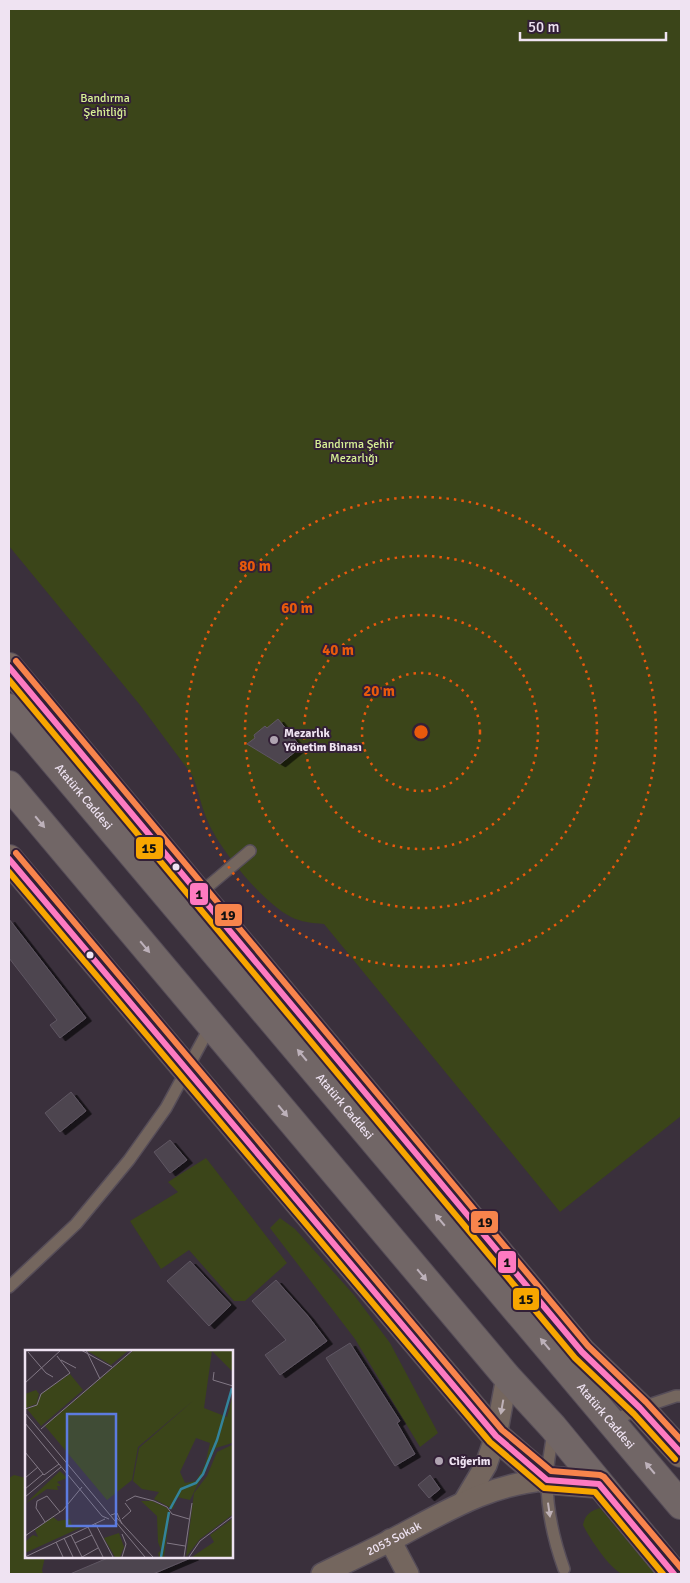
<svg xmlns="http://www.w3.org/2000/svg" width="690" height="1583" font-family="Signika,sans-serif">
<defs>
<filter id="shadow"><feDropShadow dx="5.5" dy="3" stdDeviation="0" flood-color="#0009"/></filter>
</defs>
<rect width="100%" height="100%" fill="#3a303c"/>
<g fill="#3b4519">
<path d="M9,9H681V1116L560,1212L324,924C312,923 301,922 291,917C262,902 221,851 208,822C201,807 199,791 192,775L140,705L9,546Z"/>
<path d="M206,1158L287,1263L245,1301H234L189,1250L161,1269L130,1221L178,1192L168,1182Z"/>
<path d="M280,1218L295,1229L354,1295L390,1343L438,1433L420,1447L355,1339L270,1228Z"/>
<path d="M14,1475L26,1478V1557H45L42,1570L43,1574H9V1478Z"/>
<path d="M600,1508L655,1574C647,1574 630,1577 623,1574C610,1570 589,1537 583,1525C585,1515 590,1511 600,1508Z"/>
</g>
<g fill="#4d4550" stroke="#5f5662" filter="url(#shadow)">
<path d="M278,719L301,747L280,764L247,744L255,738L254,735L265,726L267,728Z"/>
<path d="M9,919L86,1018L60,1038L50,1025L57,1020L9,958Z"/>
<path d="M71,1092L86,1111L60,1132L45,1113Z"/>
<path d="M170,1140L187,1160L170,1173L154,1152Z"/>
<path d="M190,1261L231,1305L209,1326L167,1281Z"/>
<path d="M276,1280L308,1316L327,1341L280,1375L265,1355L286,1340L252,1301Z"/>
<path d="M350,1343L400,1421L397,1423L415,1454L395,1466L326,1358Z"/>
<path d="M430,1475L440,1489L429,1498L418,1485Z"/>
<path d="M110,1557H193L153,1574H70Z"/>
</g>
<g fill="none" stroke-linecap="round" stroke-linejoin="round">
<defs>
<g id="lane">
<path d="M199,894L250,851"/>
<path d="M9,1287L76,1224L129,1160L166,1108L211,1025"/>
<path d="M611,1422L640,1408L676,1396H681"/>
<path d="M553,1431C551,1448 547,1465 547,1481C547,1511 554,1541 564,1569"/>
</g>
<g id="street">
<path d="M464,1502L486,1465L496,1436L507,1377"/>
<path d="M390,1540L408,1574"/>
<path id="s1" d="M322,1574C348,1561 375,1549 401,1535C448,1510 493,1483 547,1480"/>
</g>
<g id="primary">
<path d="M9,667L582,1352L640,1408L681,1453"/>
<path d="M9,859L496,1436L547,1480L599,1484"/>
</g>
<g id="highway">
<path id="s2" d="M9,708L681,1505"/>
<path d="M9,785L507,1377L553,1427L674,1574"/>
</g>
</defs>
<use href="#lane" stroke="#564d58" stroke-width="14"/>
<use href="#street" stroke="#564d58" stroke-width="24"/>
<use href="#primary" stroke="#564d58" stroke-width="30"/>
<use href="#highway" stroke="#564d58" stroke-width="30"/>
<use href="#lane" stroke="#74665e" stroke-width="11"/>
<use href="#street" stroke="#74665e" stroke-width="21"/>
<use href="#primary" stroke="#766660" stroke-width="28"/>
<use href="#highway" stroke="#716666" stroke-width="28"/>
<defs>
<g id="bus-1">
<path d="M9,667L582,1352L640,1408L681,1453"/>
<path d="M9,859L496,1436L547,1480L599,1484L674,1574"/>
</g>
<g id="bus-2">
<path d="M9,680L575,1358L634,1414L675,1459"/>
<path d="M9,872L490,1442L544,1488L595,1492L663,1574"/>
</g>
<g id="bus-3">
<path d="M16,661L588,1346L646,1402L681,1440"/>
<path d="M16,853L502,1430L551,1471L600,1475L604,1477L681,1568"/>
</g>
</defs>
<use href="#bus-1" stroke="#332037" stroke-width="10"/>
<use href="#bus-2" stroke="#332037" stroke-width="10"/>
<use href="#bus-3" stroke="#332037" stroke-width="10"/>
<use href="#bus-1" stroke="#fe7ac1" stroke-width="6"/>
<use href="#bus-2" stroke="#f7a600" stroke-width="6"/>
<use href="#bus-3" stroke="#f8844c" stroke-width="6"/>
</g>
<defs><path id="oneway-solid" d="M-6-.8H1V-3.2L6.5 0L1 3.2V.8H-6Z" transform="scale(1.25)"/></defs>
<g fill="#bdb1ba">
<use href="#oneway-solid" transform="translate(40 822) rotate(50)"/>
<use href="#oneway-solid" transform="translate(145 947) rotate(50)"/>
<use href="#oneway-solid" transform="translate(302 1055) rotate(-130)"/>
<use href="#oneway-solid" transform="translate(283 1111) rotate(50)"/>
<use href="#oneway-solid" transform="translate(440 1220) rotate(-130)"/>
<use href="#oneway-solid" transform="translate(422 1275) rotate(50)"/>
<use href="#oneway-solid" transform="translate(545 1344) rotate(-130)"/>
<use href="#oneway-solid" transform="translate(650 1468) rotate(-130)"/>
</g>
<g fill="#beb1b7">
<use href="#oneway-solid" transform="translate(502 1407) rotate(100)"/>
<use href="#oneway-solid" transform="translate(549 1510) rotate(82)"/>
</g>
<g fill="none" stroke="#e8590c" stroke-width="2.5" stroke-dasharray="2.5 5">
<circle cx="421" cy="732" r="59"/>
<circle cx="421" cy="732" r="117"/>
<circle cx="421" cy="732" r="176"/>
<circle cx="421" cy="732" r="235"/>
</g>
<g fill="#b0a4b2" stroke="#332037" stroke-width="2">
<circle cx="274" cy="740" r="5"/>
<circle cx="439" cy="1461" r="5"/>
</g>
<g fill="#efe3f2" stroke="#332037" stroke-width="2">
<circle cx="176" cy="867" r="4.5"/>
<circle cx="90" cy="955" r="4.5"/>
</g>
<g text-anchor="middle" stroke-width="4" stroke-linejoin="round" paint-order="stroke">
<g font-size="12" fill="#d7f194" stroke="#332037">
<text x="105" y="102">Bandırma<tspan x="105" dy="14">Şehitliği</tspan></text>
<text x="354" y="448">Bandırma Şehir<tspan x="354" dy="14">Mezarlığı</tspan></text>
</g>
<g font-size="12" font-weight="bold" fill="#efe3f2" stroke="#332037" text-anchor="start">
<text x="284" y="737">Mezarlık<tspan x="284" dy="14">Yönetim Binası</tspan></text>
<text x="449" y="1465">Ciğerim</text>
</g>
<g font-size="12" fill="#efe3f2" stroke="#332037">
<text dy="4" stroke="none"><textPath href="#s2" startOffset="116">Atatürk Caddesi</textPath></text>
<text dy="4" stroke="none"><textPath href="#s2" startOffset="521">Atatürk Caddesi</textPath></text>
<text dy="4" stroke="none"><textPath href="#s2" startOffset="926">Atatürk Caddesi</textPath></text>
<text dy="4" stroke="none"><textPath href="#s1" startOffset="80">2053 Sokak</textPath></text>
</g>
</g>
<g transform="translate(25 1350)">
<rect width="208" height="208" fill="#3a303c"/>
<path d="M61,0H104L86,15ZM109,0H207V21L187,1L179,58L202,67L207,48V93L191,98L165,150L152,147L148,159L129,149L134,142L117,139L108,131L114,98L169,50L113,97L107,130L82,150L20,76ZM171,88L185,93L180,115L171,131L160,133L155,122ZM45,24L58,40L16,76L2,59L10,56L16,44ZM11,40L14,44L11,54L1,58L0,44ZM207,95V165L175,189L161,207L169,143L182,126L192,102ZM35,121L42,128L32,132L36,136H32L33,140L22,139L0,154ZM116,151H127L142,158L145,163L139,207H134L133,203L136,200L133,192L132,166ZM28,167L33,171L45,169L48,179L55,175L57,177L0,203V192L8,185L13,187L10,180ZM207,169V207H167L189,192L185,185ZM94,183L99,197L95,207H90L79,188Z" fill="#3b4519" fill-rule="evenodd"/>
<path fill="none" stroke="#33839b" stroke-width="2.5" d="M145,159L156,139L171,133L178,124L192,90L207,38M136,207L144,162"/>
<path fill="none" stroke="#827885" stroke-width="1" d="M56,0L87,17M61,0L75,29M3,2L21,23L28,27M36,10L51,18M189,22L188,30L208,36M0,33L36,0M0,59L12,55L16,44L45,23L32,6M0,63L120,207M0,73L77,166L84,169M16,79L108,0M0,102L19,125L34,114M0,128L13,117M0,139L18,124M0,147L36,117M101,151L110,146L129,151L142,157L147,164L164,169M86,165L92,163L97,174M91,167L128,207M97,169L106,161L100,153M20,172L11,158L12,151L22,146L35,162M70,173L88,207M63,177L78,207M97,184L101,194L97,207M46,185L57,207M0,186L38,160L57,137M39,188L48,207M31,192L38,207M50,193L67,185M142,193L160,196M0,207L80,169M57,207L73,198M159,207L167,153M164,207L175,191L208,166"/>
<path fill="#5c7be0" fill-opacity="0.15" stroke="#5c7be0" stroke-width="2.5" d="M42,64H91V176H42Z"/>
<rect width="208" height="208" fill="none" stroke="#efe3f2" stroke-width="2.5"/>
</g>
<circle cx="421" cy="732" r="8" fill="#e8590c" stroke="#332037" stroke-width="2.5"/>
<g font-size="15" text-anchor="middle" font-weight="bold" fill="#e8590c" stroke="#332037" stroke-width="4" stroke-linejoin="round" paint-order="stroke">
<text x="255" y="571">80 m</text>
<text x="297" y="613">60 m</text>
<text x="338" y="655">40 m</text>
<text x="379" y="696">20 m</text>
</g>
<g stroke="#332037" stroke-width="2">
<rect x="135" y="836" width="29" height="24" rx="5" fill="#f7a600"/>
<rect x="189" y="882" width="20" height="24" rx="5" fill="#fe7ac1"/>
<rect x="214" y="903" width="29" height="24" rx="5" fill="#f8844c"/>
<rect x="470" y="1210" width="29" height="24" rx="5" fill="#f8844c"/>
<rect x="497" y="1250" width="20" height="24" rx="5" fill="#fe7ac1"/>
<rect x="512" y="1287" width="28" height="24" rx="5" fill="#f7a600"/>
</g>
<g font-size="14" text-anchor="middle" font-weight="bold" fill="#111">
<text x="149" y="853">15</text>
<text x="199" y="899">1</text>
<text x="228" y="920">19</text>
<text x="485" y="1227">19</text>
<text x="507" y="1267">1</text>
<text x="526" y="1304">15</text>
</g>
<rect width="690" height="1583" fill="none" stroke="#efe3f2" stroke-width="20"/>
<path d="M520 32v8h146v-8" fill="none" stroke="#efe3f2" stroke-width="2.5"/>
<text x="528" y="32" font-size="15" fill="#efe3f2" stroke="#332037" stroke-width="4" paint-order="stroke">50 m</text>
</svg>
